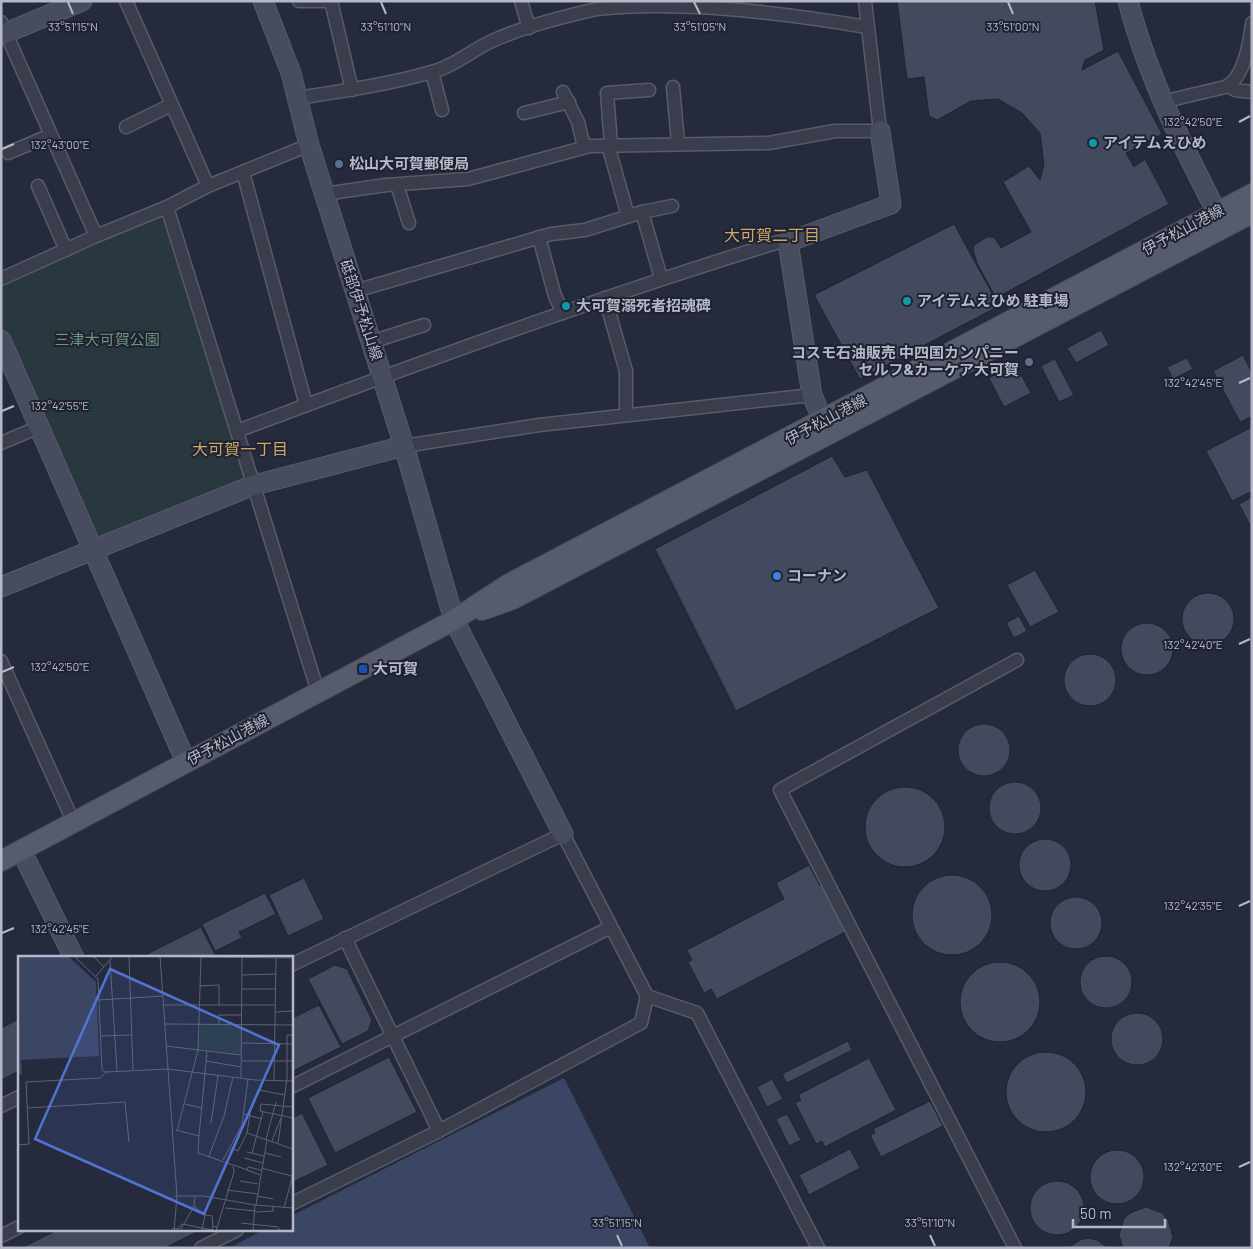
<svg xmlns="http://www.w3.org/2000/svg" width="1253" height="1249" font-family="Barlow,'Noto Sans JP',sans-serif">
<rect width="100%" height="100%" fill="#252b3c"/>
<path fill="#28383e" d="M165,213L249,483L95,545L1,329V285Z"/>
<path fill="#3b4564" d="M564,1078L650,1248H229L263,1230H291V1216Z"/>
<g fill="#444a5e" stroke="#202433">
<path d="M897,1H1095L1104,50L1085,60L1082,70L1118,51L1162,134L1126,153L1134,167L1145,159L1169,204L996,298L977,263L973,250L974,245L987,237H994L1001,248L1031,232L1003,182L1029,166L1040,180L1044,165L1040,133L1022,113L998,99L971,101L937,120L929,116L924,77L907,79Z"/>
<path d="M954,224L999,306L860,379L814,295Z"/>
<path d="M1101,330L1109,345L1076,363L1067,348Z"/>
<path d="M1243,355L1252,373V416L1240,422L1213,371Z"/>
<path d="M1187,358L1193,369L1173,379L1167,367Z"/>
<path d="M1055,359L1074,395L1059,402L1041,366Z"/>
<path d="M1015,364L1031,393L1004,407L989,378Z"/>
<path d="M1252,427V491L1232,501L1206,451Z"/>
<path d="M832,456L845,477L867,470L939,608L736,711L655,549Z"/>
<path d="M1252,497V524L1250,525L1239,504Z"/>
<path d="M1035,570L1059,612L1030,627L1007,585Z"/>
<circle cx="1208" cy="619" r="26"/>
<path d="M1019,616L1027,631L1014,638L1006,623Z"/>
<circle cx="1147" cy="649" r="26"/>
<circle cx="1090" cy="680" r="26"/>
<circle cx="984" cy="750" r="26"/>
<circle cx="1015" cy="808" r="26"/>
<circle cx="905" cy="827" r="40"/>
<circle cx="1045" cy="865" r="26"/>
<path d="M809,865L820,886L825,883L849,930L717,999L711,989L704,993L688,962L692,960L687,950L784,899L776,883Z"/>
<circle cx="952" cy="915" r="40"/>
<path d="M304,878L324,919L288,936L269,895Z"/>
<path d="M265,893L276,914L239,932L242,938L215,951L202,924Z"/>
<circle cx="1076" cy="923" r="26"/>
<path d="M201,927L217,958H139Z"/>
<circle cx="1106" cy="982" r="26"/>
<circle cx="1000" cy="1002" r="40"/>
<path d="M335,965L347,969L372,1020L368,1031L342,1044L308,979Z"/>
<path d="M319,1005L341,1047L291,1072V1019Z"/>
<circle cx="1137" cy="1039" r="26"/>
<path d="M19,1019V1071L1,1080V1028Z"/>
<path d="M848,1041L852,1050L787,1083L782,1074Z"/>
<circle cx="1046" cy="1092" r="40"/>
<path d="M389,1057L417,1112L335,1153L308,1098Z"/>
<path d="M869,1058L896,1110L825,1147L822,1141L816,1144L795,1103L801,1100L798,1095Z"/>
<path d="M772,1079L783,1099L767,1107L757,1087Z"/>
<path d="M930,1101L943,1126L881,1157L870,1135L875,1133L873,1129Z"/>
<path d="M302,1113L328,1165L291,1183V1119Z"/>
<path d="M787,1114L801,1140L789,1146L776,1119Z"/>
<path d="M850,1149L860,1168L809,1195L799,1175Z"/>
<circle cx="1117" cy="1177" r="27"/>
<circle cx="1057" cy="1208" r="27"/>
<path d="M1146,1207L1162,1213L1168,1220L1173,1237L1169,1248H1123L1119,1235L1124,1219L1130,1213Z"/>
<path d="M57,1230H200L165,1248H22Z"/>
<path d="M1088,1238L1097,1240L1108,1248H1068L1080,1240Z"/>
</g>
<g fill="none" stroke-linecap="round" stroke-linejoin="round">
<defs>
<g id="street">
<path d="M126,1L208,186"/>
<path d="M299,1H325"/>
<path d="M331,1L352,90"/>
<path d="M521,1L529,28"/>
<path d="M1,22L96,236"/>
<path d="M432,72L442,110"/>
<path d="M1229,86L1235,90L1252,92"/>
<path d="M673,87L678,143"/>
<path d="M563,92L578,122L584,147"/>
<path d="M298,98C344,91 391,84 435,71C456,65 472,50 492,41C525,26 561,17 597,9C679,0 785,13 867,27"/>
<path d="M1162,102L1225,87C1244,79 1250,41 1252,23"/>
<path d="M524,113L569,102"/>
<path d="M126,127L171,105"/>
<path d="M608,145L628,216"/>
<path d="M611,145L607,93L649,90"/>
<path d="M8,153L51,135"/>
<path d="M243,172L306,405"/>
<path d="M397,185L409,223"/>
<path d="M38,186L66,250"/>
<path d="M324,194L386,185L468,179L590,146L769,143L835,131H880L865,1"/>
<path d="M167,207L318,692"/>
<path d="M642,212L661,278"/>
<path d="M539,237L555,296L563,313"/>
<path d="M1,279L96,236L167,207L208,186L309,145"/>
<path d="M355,291L551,234L585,230L642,212L672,206"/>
<path d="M605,298L626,371V415"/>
<path d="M371,342L424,325"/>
<path d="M237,431C416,364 596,298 779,242H788"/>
<path d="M1,443L39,427"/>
<path d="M404,446L539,425L812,395"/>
<path d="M1,661L73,821"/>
<path d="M345,938L439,1131"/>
<path d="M291,965L563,834L647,996L697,1013L818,1248"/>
<path d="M291,1087L611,927"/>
<path d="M1,1106L19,1097"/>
<path d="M291,1204L439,1131L641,1023L647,996"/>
<path d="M1,1236L19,1227"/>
<path d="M201,1248L237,1230"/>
<path d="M1015,1248L780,790L1017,660"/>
</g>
<g id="secondary">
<path d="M263,1L291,73L309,145L404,446L454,620L563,834"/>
<path d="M1128,1C1149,81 1186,153 1224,226"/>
<path d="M1,35L82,1"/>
<path d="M1,340L186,762"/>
<path d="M823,421L812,395L788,242L891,204L880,131"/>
<path d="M1,587L254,485L404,446"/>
<path d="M21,850L74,958"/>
</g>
<g id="primary">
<path d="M482,610L513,599L1252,213"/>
<path d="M1,861L454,620L507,585L1252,194"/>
</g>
</defs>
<use href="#street" stroke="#575b6a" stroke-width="15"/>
<use href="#secondary" stroke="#575b6a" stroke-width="21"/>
<use href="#primary" stroke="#424655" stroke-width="22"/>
<use href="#street" stroke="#393d4c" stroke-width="12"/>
<use href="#secondary" stroke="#474c5f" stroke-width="19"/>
<use href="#primary" stroke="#575c6c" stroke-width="20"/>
</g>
<path fill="none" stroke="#b4b8c7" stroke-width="2" d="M68,2L73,14M381,2L386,14M694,2L700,14M1008,2L1013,14M1239,122L1250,116M2,149L14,144M1239,383L1250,378M2,411L14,406M1239,644L1250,639M2,672L14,667M1239,906L1250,901M2,933L14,928M1239,1167L1250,1162M617,1235L622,1246M930,1235L935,1246"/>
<g fill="#0f9aa8" stroke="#1e2231" stroke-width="2">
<circle cx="1093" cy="143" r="5"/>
<circle cx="907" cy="301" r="5"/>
<circle cx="566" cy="306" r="5"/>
</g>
<g fill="#5c6f8a" stroke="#1e2231" stroke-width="2">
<circle cx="339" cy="164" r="5"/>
<circle cx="1029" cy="362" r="5"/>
</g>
<circle fill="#3f7fe0" stroke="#1e2231" stroke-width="2" cx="777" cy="576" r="5"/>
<rect fill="#1a4fb4" stroke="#1e2231" stroke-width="2" x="358" y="664" width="10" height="10" rx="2.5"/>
<g text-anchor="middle" stroke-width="4" stroke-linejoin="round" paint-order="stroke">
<g font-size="15" font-weight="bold" fill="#b4b8c7" stroke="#1e2231" text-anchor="start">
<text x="1103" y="148">アイテムえひめ</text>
<text x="349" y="169">松山大可賀郵便局</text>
<text x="917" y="306">アイテムえひめ 駐車場</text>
<text x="576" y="311">大可賀溺死者招魂碑</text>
<text x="1019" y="358" text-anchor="end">コスモ石油販売 中四国カンパニー<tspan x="1019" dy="17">セルフ&amp;カーケア大可賀</tspan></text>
<text x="787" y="581">コーナン</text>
<text x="373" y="674">大可賀</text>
</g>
<g font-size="15" fill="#b4b8c7" stroke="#1e2231">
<text transform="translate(1183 230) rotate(-28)" y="5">伊予松山港線</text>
<text transform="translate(361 310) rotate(72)" y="5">砥部伊予松山線</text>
<text transform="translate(826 420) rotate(-28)" y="5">伊予松山港線</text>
<text transform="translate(228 740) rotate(-28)" y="5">伊予松山港線</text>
</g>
<g font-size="15" fill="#6d977e" stroke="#1e2231">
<text x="107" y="345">三津大可賀公園</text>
</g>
<g font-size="16" fill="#cfa768" stroke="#1e2231">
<text x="772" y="241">大可賀二丁目</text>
<text x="240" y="455">大可賀一丁目</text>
</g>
</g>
<g transform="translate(18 956)">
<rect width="275" height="275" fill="#252b3c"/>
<path d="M182,68L223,69V98L181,93Z" fill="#28383e"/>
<path d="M0,0H50L78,26L81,100L3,104L4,118H0Z" fill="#3b4564"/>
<path fill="none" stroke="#5e6374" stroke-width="1" d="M56,0L80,23L84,114L88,116M75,0L86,11M96,0L275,2M142,0L159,240L156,275M111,1L115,114M92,5L99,115M224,19L258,18M78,20L95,0M182,30L201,29V49M224,33H258M80,44L145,40M146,49H257M257,56L275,55M147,68L275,69M201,68V59H224M82,80L114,79M224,87L275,88M148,90L223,99M188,105L223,111M224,105H275M150,113L237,124L275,125M223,122L224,1M245,124L233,151L229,177L275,193M256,124L258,2M241,134L267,139M167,148L184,152M275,151L243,148L242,155L275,162M9,152L107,146L111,186M226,158L244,163M193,167L200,120M158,174L181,180L180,197L215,209L216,216L198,275M159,175L180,94L183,1M181,180L189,95M248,183L258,146M254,185L263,162M260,187L269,123V79H275M0,189L11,188L8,126L82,122L88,116L150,113M213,192L220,195L229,177M229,196L246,200M234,197L245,156M247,197L263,201M191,200L206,160L215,121M226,202L245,207M205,204L224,169L230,123M216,209L242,219M243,212L274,220M229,214L230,211L243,214M222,225L240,228M209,234L240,238M157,240H186L237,249L275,252M177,240L176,250L187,259L184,274M239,240L255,243M238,249L249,184M207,252L238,255M266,252L275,218M238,256L255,255V251M187,259L194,260L195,270M223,267L260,271L262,275M154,272L160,273L164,268L194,274L195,270L199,271M162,275L176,250M235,275L237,249"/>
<path fill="#5273d2" fill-opacity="0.15" stroke="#5273d2" stroke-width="2.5" d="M92,13L261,89L186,258L17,183Z"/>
<rect width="275" height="275" fill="none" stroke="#b4b8c7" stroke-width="2.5"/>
</g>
<g font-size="12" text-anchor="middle" fill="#b4b8c7" stroke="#1e2231" stroke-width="4" stroke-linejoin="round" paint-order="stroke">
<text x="73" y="31">33°51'15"N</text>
<text x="386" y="31">33°51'10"N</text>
<text x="700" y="31">33°51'05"N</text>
<text x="1013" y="31">33°51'00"N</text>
<text x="1193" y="126">132°42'50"E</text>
<text x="60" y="149">132°43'00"E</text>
<text x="1193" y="387">132°42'45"E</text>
<text x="60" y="410">132°42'55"E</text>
<text x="1193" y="649">132°42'40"E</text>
<text x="60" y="671">132°42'50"E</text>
<text x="1193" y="910">132°42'35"E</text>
<text x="60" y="933">132°42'45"E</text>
<text x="1193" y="1171">132°42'30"E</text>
<text x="617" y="1227">33°51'15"N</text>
<text x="930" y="1227">33°51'10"N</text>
</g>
<rect width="1253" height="1249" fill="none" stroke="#b4b8c7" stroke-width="5"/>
<path d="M1073 1219v8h92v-8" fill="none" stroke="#b4b8c7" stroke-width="2.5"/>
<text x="1080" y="1219" font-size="15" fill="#b4b8c7" stroke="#1e2231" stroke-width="4" paint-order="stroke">50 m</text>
</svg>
